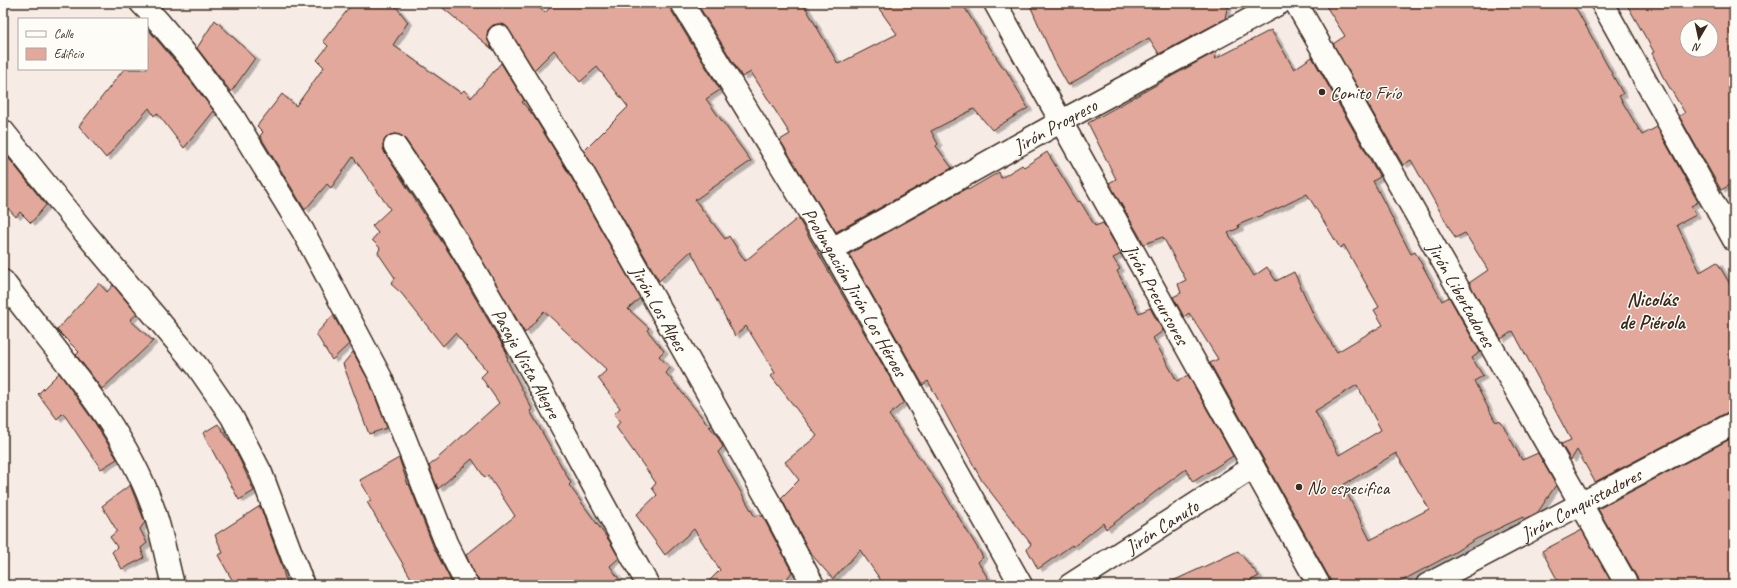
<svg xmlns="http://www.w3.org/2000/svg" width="1737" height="588" font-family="Caveat,sans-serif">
<defs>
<filter id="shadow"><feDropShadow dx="4.5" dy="2.5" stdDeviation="0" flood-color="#0004"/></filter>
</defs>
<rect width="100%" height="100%" fill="#f7ebe5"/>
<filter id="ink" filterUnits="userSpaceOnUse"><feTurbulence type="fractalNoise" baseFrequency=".025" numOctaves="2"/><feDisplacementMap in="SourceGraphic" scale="8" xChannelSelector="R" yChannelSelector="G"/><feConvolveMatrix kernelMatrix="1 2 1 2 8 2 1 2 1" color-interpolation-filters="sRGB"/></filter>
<g filter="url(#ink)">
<g fill="#e1a89b" stroke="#3b2a1e" fill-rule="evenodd" filter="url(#shadow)">
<path d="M353,3H393L408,22L393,45L461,93L464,90L471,98L501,63L524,100L522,102L533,115L571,177L640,298L628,309L649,328L647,330L664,351L659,356L670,368L666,373L718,437L723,447L718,452L755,517L759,514L763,517L792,572L782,585H705L720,570L694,529L665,555L636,515L657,495L652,488L656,483L616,427L620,422L614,414L620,408L598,378L607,370L544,311L525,333L441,192L405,139L400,135L394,134L388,136L384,141L383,147L385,153L453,259L507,353L506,355L508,359L507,360L532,409L530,411L571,483L569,485L610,542L619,558L610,566L623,585H479L466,555L515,516L488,475L485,478L472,459L438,489L429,466L499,403L481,377L487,371L455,333L443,346L402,294L391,284L395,278L378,253L380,248L372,240L378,233L372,226L390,209L353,157L331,188L327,184L305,210L260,136L263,132L257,126L282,94L296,106L324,67L317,60L328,46L323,41Z"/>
<path d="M437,3H534L545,13L554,3H670L671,10L720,90L706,99L751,161L695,200L725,239L729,236L745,261L798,218L904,402L889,415L941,488L983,557L978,562L992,585H884L860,550L833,579L811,554L781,498L799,480L785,462L817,436L771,376L775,373L746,326L735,336L691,251L659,281L584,151L628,107L597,67L580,82L554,50L534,70L505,25L498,24L493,25L488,30L487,37L492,49Z"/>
<path d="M697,3H803L838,64L897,34L875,3H962L980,33L1004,69L1005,68L1028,108L992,130L974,109L931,131L938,144L936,146L952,168L836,232L780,140L790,134L751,72L742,77Z"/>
<path d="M1029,3H1228L1225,19L1159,54L1149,38L1068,85L1054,60Z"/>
<path d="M1324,3H1568L1577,10L1623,94L1619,96L1642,135L1657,127L1698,202L1691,206L1696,215L1677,225L1700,272L1717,262L1734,291V411L1728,412L1595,482L1577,450L1571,460L1561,444L1571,440L1513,331L1501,339L1469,283L1488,270L1465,233L1455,238L1411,160L1403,165L1333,44L1345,36Z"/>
<path d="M1626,3H1734V183L1721,190L1679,116L1685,113L1662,75L1652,53L1654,52ZM1687,26H1711V50H1687Z"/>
<path d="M215,20L255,58L231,92L197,48Z"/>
<path d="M147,28L180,67L214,111L184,148L157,113L154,116L149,108L106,158L79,126L124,69H147Z"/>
<path d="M1271,30L1294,69L1312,57L1380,177L1373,181L1411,254L1415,252L1442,301L1449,297L1480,352L1472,358L1483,376L1474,381L1495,421L1501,422L1522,460L1538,453L1556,485L1538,512L1525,519L1523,517L1476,539L1450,555L1394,585H1331L1330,579L1210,363L1218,359L1189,313L1184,317L1173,297L1181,293L1178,284L1186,280L1163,237L1144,244L1109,183L1116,179L1088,123L1217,51L1215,59ZM1307,194L1340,248L1344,245L1379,307L1374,310L1383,325L1337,352L1315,318L1294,272L1276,281L1267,267L1254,276L1228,233L1239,228L1238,225L1281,207ZM1357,385L1381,430L1339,455L1315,411ZM1396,453L1429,509L1370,540L1343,485Z"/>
<path d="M3,151L46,205L31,223L20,212L16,217L3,203Z"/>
<path d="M1047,152L1078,202L1080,201L1095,226L1103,223L1121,254L1113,258L1120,269L1117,271L1139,313L1150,308L1163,331L1153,338L1177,381L1188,375L1233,456L1193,482L1186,469L1106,529L1103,523L1073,547L1072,545L1038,569L1027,549L1031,544L982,481L928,381L923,385L849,254L967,188L968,190L999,172L1001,178L1022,165L1024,167Z"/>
<path d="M99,283L107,292L113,285L137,314L130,320L153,341L102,389L76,355L79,352L57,330Z"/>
<path d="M333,315L349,344L332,360L316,334Z"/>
<path d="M353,352L370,383L387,428L369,434L343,364Z"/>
<path d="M59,373L95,423L117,459L101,469L63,413L57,419L38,394Z"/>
<path d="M218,424L235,449L254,491L239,500L203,433Z"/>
<path d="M1734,437V585H1639L1638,579L1598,509Z"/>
<path d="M399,458L408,485L409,484L434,548L453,585H415L367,502L371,500L360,480Z"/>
<path d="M130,485L145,522L140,529L147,543L141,548L144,558L122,569L112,552L117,547L110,537L117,531L102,506Z"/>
<path d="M260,506L281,563L287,585H235L218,555L223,553L215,535Z"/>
<path d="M1582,530L1613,585H1560L1542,551Z"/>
<path d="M1238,551L1259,576L1242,585H1164Z"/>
</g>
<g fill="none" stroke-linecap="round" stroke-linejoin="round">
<defs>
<g id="minor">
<path d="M141,3L158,21L190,59L232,115L303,231L381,378L446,543L467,585"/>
<path id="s1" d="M682,3L832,249L1021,585"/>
<path id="s2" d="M995,3L1319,585"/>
<path id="s3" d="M1296,3L1627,585"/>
<path d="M1602,3L1734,240"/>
<path id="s4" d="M499,36L582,171L773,509L813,585"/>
<path d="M3,131L85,233L197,366L232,417L261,473L303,585"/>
<path id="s5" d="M395,146C492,285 565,438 648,585"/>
<path id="s6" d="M832,249L1060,122L1280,3"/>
<path d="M3,281C56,353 121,420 152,505C162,531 166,559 173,585"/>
<path id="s7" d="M1070,585L1253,467"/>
<path id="s8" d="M1427,585L1734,423"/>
</g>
</defs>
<use href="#minor" stroke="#3b2a1e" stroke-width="25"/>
<use href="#minor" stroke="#fdfcf7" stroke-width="22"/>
</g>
</g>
<g fill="#3b2a1e" stroke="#fdfcf7" stroke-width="1.5">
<circle cx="1322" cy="92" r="4"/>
<circle cx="1299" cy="487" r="4"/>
</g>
<g text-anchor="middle" stroke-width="3" stroke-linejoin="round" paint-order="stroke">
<g font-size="19" fill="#3b2a1e" stroke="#fdfcf7" text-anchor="start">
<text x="1330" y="99">Conito Frío</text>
<text x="1307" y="494">No especifica</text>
</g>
<g font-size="19" fill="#3b2a1e" stroke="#fdfcf7">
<text dy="7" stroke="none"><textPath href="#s6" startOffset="255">Jirón Progreso</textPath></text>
<text dy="7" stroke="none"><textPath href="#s1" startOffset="337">Prolongación Jirón Los Héroes</textPath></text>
<text dy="7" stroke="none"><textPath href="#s2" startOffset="333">Jirón Precursores</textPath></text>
<text dy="7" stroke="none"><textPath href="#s3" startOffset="335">Jirón Libertadores</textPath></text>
<text dy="7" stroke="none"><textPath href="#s4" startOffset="316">Jirón Los Alpes</textPath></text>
<text dy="7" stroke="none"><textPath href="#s5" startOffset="254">Pasaje Vista Alegre</textPath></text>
<text dy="7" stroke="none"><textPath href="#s8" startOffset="174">Jirón Conquistadores</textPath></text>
<text dy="7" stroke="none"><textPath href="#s7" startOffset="109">Jirón Canuto</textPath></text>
</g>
<g font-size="20" font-weight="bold" fill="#3b2a1e" stroke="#fdfcf7">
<text x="1652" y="306">Nicolás<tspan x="1652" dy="23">de Piérola</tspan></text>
</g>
</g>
<rect width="1737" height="588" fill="none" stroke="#fdfcf7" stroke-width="16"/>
<rect x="8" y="8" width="1721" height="572" fill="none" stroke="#3b2a1e" stroke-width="1.5" filter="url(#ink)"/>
<rect x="18" y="18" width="130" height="52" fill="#fdfcf7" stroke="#afa8a0"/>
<rect x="26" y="31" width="20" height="6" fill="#fdfcf7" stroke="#afa8a0"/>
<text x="54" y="38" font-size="12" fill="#3b2a1e">Calle</text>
<rect x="26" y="48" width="20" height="12" fill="#e1a89b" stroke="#afa8a0"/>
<text x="54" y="58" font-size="12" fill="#3b2a1e">Edificio</text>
<g transform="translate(1699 38) rotate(189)"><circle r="19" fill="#fdfcf7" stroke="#afa8a0"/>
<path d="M0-3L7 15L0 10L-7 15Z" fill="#3b2a1e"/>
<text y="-6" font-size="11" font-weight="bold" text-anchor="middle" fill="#3b2a1e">N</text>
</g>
</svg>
